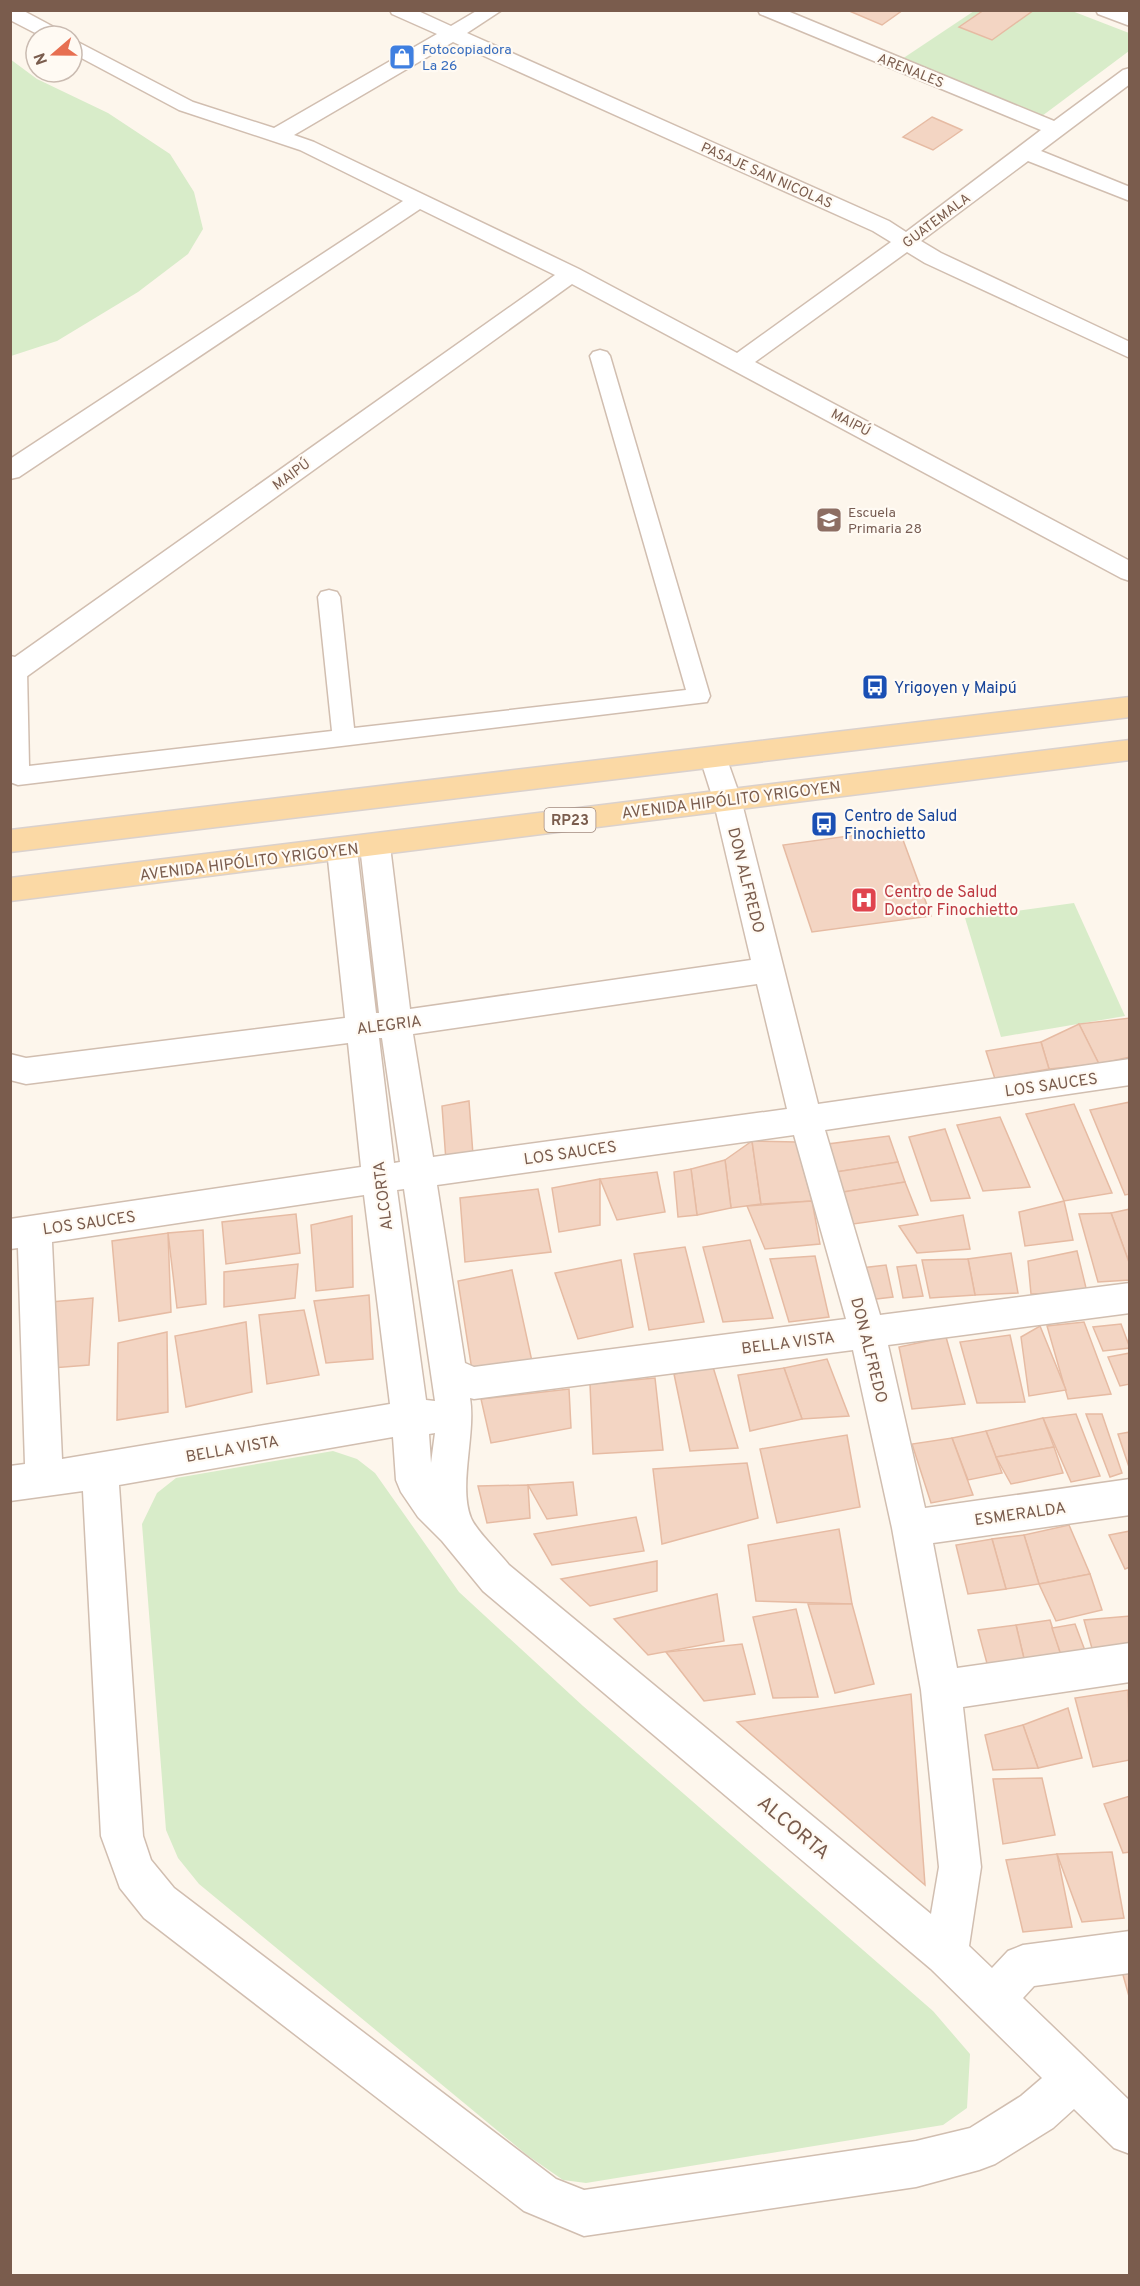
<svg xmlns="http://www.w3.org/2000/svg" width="1140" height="2286" font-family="Overpass,sans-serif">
<rect width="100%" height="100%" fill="#fdf6ec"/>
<g fill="#d8ecc9">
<path d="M974,11H1072L1129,33V51L1042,116L902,59Z"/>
<path d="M10,59L37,79L108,113L170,154L194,192L203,229L188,254L138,292L57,341L11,356Z"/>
<path d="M1074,903L1125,1016L1001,1037L965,918Z"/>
<path d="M333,1451L357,1459L375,1473L459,1592L583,1706L933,2011L970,2054L967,2108L943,2125L586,2183L563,2180L527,2155L199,1884L178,1858L166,1830L142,1524L157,1493L176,1478Z"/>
</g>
<g fill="#f3d5c3" stroke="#e6bba3" stroke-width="1.5">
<path d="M847,10H903L882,25Z"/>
<path d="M984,10H1034L992,40L959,27Z"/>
<path d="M932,117L962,130L933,150L903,137Z"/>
<path d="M899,829L931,916L812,932L783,845Z"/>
<path d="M1130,1018V1057L1099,1064L1079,1024Z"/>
<path d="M1079,1024L1099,1064L1049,1069L1041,1042Z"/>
<path d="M1041,1042L1049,1069L995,1079L986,1051Z"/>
<path d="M469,1101L473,1155L446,1161L442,1106Z"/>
<path d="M1130,1102V1194L1125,1195L1090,1110Z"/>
<path d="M1074,1104L1112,1193L1064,1201L1026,1114Z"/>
<path d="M1000,1117L1030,1187L983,1191L957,1125Z"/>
<path d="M945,1129L970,1198L931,1201L909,1137Z"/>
<path d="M889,1136L898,1162L836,1172L828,1144Z"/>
<path d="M752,1141L761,1204L731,1208L725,1160Z"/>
<path d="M752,1141L796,1142L812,1201L761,1204Z"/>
<path d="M725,1160L731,1208L697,1215L691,1169Z"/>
<path d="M898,1162L905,1182L843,1192L836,1172Z"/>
<path d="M691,1169L697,1215L678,1217L674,1172Z"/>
<path d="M657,1172L665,1212L617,1220L600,1179Z"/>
<path d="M600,1179V1225L559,1232L552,1188Z"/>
<path d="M905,1182L918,1215L853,1224L843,1192Z"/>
<path d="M538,1189L551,1252L465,1262L460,1198Z"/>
<path d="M812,1201L820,1244L765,1249L747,1206Z"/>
<path d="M1064,1201L1073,1240L1025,1246L1019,1212Z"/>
<path d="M1130,1209V1265L1111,1213Z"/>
<path d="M1111,1213L1130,1265V1280L1098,1282L1079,1214Z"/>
<path d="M296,1214L300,1253L226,1264L222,1222Z"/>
<path d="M963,1215L970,1249L917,1253L899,1226Z"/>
<path d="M352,1216L353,1287L316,1291L311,1225Z"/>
<path d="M203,1230L206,1304L177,1308L168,1233Z"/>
<path d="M168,1233L171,1312L119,1321L112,1241Z"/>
<path d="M750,1240L773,1318L723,1322L703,1247Z"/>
<path d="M685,1247L704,1322L649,1330L634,1254Z"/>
<path d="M1077,1251L1087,1292L1031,1294L1028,1261Z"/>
<path d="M1011,1253L1018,1293L975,1295L968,1259Z"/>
<path d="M815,1256L829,1317L789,1322L770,1259Z"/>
<path d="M968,1259L975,1295L930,1298L922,1260Z"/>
<path d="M621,1260L633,1327L578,1339L555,1273Z"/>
<path d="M298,1264L295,1298L224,1307V1272Z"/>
<path d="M886,1265L893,1297L868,1300L861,1268Z"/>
<path d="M916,1265L923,1296L903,1298L897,1267Z"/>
<path d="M512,1270L535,1375L474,1383L458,1281Z"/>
<path d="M369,1295L373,1359L326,1363L314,1301Z"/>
<path d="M93,1298L89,1365L52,1368L51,1302Z"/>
<path d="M304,1310L319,1375L267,1384L259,1315Z"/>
<path d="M246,1322L252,1392L186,1407L175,1336Z"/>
<path d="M1084,1322L1111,1394L1068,1399L1047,1326Z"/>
<path d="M1121,1324L1130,1348L1103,1351L1093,1327Z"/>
<path d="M1040,1326L1066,1390L1029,1396L1021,1337Z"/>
<path d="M167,1332L168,1412L117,1420L118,1343Z"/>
<path d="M1010,1335L1025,1402L977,1403L960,1342Z"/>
<path d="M946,1337L965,1404L912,1409L899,1347Z"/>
<path d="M1130,1353V1384L1120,1386L1108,1357Z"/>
<path d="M827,1359L849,1416L802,1419L784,1368Z"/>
<path d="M713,1367L738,1448L690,1451L674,1374Z"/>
<path d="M784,1368L802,1419L750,1431L738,1375Z"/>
<path d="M655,1378L663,1450L593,1454L590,1384Z"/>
<path d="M569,1389L571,1428L491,1443L481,1399Z"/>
<path d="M1076,1414L1100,1476L1071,1482L1043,1418Z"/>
<path d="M1086,1414H1102L1122,1473L1110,1477Z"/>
<path d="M1043,1418L1054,1447L996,1457L986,1431Z"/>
<path d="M986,1431L1002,1473L968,1480L952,1438Z"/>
<path d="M1130,1432V1470L1118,1434Z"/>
<path d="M847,1435L860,1507L777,1523L760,1449Z"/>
<path d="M952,1438L973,1495L931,1503L912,1444Z"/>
<path d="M1054,1447L1063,1473L1011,1484L996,1457Z"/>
<path d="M747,1463L758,1518L662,1544L653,1469Z"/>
<path d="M573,1482L577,1515L547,1519L528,1485Z"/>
<path d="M528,1485L530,1518L487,1523L478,1486Z"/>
<path d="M636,1517L644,1551L552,1565L534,1534Z"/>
<path d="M1069,1525L1090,1574L1039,1584L1024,1535Z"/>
<path d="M839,1529L852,1604L756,1601L748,1545Z"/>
<path d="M1130,1531V1567L1125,1569L1109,1535Z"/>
<path d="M1024,1535L1039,1584L1006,1589L992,1539Z"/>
<path d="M992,1539L1006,1589L968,1594L956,1545Z"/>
<path d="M657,1561V1591L590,1606L561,1579Z"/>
<path d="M1090,1574L1102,1610L1056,1621L1039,1584Z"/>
<path d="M717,1594L724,1641L648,1655L614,1619Z"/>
<path d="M808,1604H852L874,1684L835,1693Z"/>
<path d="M796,1609L818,1697L773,1698L753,1617Z"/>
<path d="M1130,1616V1648L1093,1652L1084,1620Z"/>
<path d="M1050,1620L1063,1661L1026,1667L1016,1625Z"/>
<path d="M1075,1624L1087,1656L1063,1661L1052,1628Z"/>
<path d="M1016,1625L1026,1667L989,1671L978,1630Z"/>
<path d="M742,1644L755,1694L704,1701L666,1652Z"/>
<path d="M1128,1690L1130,1760L1093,1767L1075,1698Z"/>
<path d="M911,1694L925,1885L737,1722Z"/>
<path d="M1068,1708L1082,1758L1038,1768L1023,1725Z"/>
<path d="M1023,1725L1038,1768L993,1770L985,1735Z"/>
<path d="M1042,1778L1055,1835L1003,1844L993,1779Z"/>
<path d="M1130,1796V1852L1123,1853L1104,1804Z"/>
<path d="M1112,1852L1124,1918L1082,1922L1057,1854Z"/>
<path d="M1057,1854L1072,1927L1023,1932L1006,1860Z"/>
<path d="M1130,1962V2000L1120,1964Z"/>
</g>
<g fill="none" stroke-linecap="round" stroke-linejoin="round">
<defs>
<path id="service" d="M600,350L607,352L610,356L710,696L707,702L18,785L10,782V664L16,662L24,664L27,670L29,766L332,731L318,597L321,592L329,590L337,592L340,597L354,728L686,690L590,356L593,352Z"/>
<g id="minor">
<path d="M10,10H22L63,32L66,36H41L10,20Z"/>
<path d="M390,10H416L451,26L478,10H502L467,33L889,221L906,232L1041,130L760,14L758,10H785L1054,121L1123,70L1130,68V84L1041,151L1130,187V201L1028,161L921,241L941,253L1130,342V358L925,263L907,252L755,362L1130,561V581L1121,578L572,284L26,677L16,680L10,678V656L15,657L555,275L420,209L19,477L10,479V459L403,201L300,150L179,110L72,53V39L193,102L274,128L437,34L392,14ZM453,42L873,231L891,242L737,353L579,269L314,142L294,135Z"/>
<path d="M1096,10H1124L1130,13V26L1098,14Z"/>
<path d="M714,748L724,751L741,799L818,1104L1130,1059V1085L825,1130L880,1315L1130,1283V1313L888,1345L925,1508L1130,1479V1515L933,1543L957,1668L1130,1643V1682L963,1707L981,1867L969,1946L992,1968L1008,1951L1023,1945L1130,1931V1973L1034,1986L1023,1998L1130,2101V2154L1114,2148L1074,2109L1053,2128L995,2164L979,2170L916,2187L584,2236L524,2211L144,1918L120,1888L101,1836L83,1491L10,1501V1466L25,1464L18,1248L10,1249V1219L361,1167L348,1043L26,1084L10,1080V1054L26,1058L345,1018L327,850L332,842L342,839L352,842L357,850L376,1013H379L360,846L365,838L375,835L385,838L390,846L410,1009L751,960L713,799L700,758L704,751ZM757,984L787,1109L433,1157L413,1034ZM379,1038H382L400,1162L394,1163ZM794,1135L846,1319L474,1367L465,1363L437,1185ZM404,1189L435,1401L426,1400L397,1190ZM364,1195L390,1404L62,1459L52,1242ZM853,1350L892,1528L921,1690L939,1867L931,1914L509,1565C499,1552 477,1532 471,1518C458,1486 476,1434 470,1398L474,1399ZM435,1433L431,1463L429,1434ZM393,1437L396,1480L401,1492L418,1517L442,1541L483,1591L931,1969L1042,2078L1021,2096L970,2128L916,2141L584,2190L556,2179L174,1888L151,1860L143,1836L119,1485Z"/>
</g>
<g id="primary">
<path d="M1130,697V717L10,852V830Z"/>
<path d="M1130,740V760L10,901V878Z"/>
</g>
</defs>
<use href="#service" stroke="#d1beb0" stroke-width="3"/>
<use href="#minor" stroke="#d1beb0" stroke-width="3"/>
<use href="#primary" stroke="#dad1cd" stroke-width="3"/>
<use href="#service" fill="#fff" fill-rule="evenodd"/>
<use href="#minor" fill="#fff" fill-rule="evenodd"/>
<use href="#primary" fill="#fbd9a5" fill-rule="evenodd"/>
</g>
<defs>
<symbol id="shop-square" viewBox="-11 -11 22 22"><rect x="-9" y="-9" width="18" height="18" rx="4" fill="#3f7fe0" stroke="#fffaf3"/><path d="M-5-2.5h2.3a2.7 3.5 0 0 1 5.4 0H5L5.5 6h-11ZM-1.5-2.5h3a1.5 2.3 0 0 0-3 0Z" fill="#fff"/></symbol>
<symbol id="school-square" viewBox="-11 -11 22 22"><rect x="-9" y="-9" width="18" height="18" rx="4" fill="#8d6e63" stroke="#fffaf3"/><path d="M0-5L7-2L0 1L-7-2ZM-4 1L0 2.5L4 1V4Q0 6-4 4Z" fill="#fff"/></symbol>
<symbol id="bus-square" viewBox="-11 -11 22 22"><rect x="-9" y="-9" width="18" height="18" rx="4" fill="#1a4fb4" stroke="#fffaf3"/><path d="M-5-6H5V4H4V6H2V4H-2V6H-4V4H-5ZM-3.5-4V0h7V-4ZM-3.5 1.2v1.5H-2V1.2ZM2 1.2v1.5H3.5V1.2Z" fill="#fff"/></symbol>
<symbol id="hospital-square" viewBox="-11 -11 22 22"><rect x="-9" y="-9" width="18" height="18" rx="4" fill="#e0444e" stroke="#fffaf3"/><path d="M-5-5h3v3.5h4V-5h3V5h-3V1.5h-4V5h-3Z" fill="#fff"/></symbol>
</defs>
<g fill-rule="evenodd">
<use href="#shop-square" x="387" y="42" width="30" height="30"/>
<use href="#school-square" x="814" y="505" width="30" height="30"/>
<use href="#bus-square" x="860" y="672" width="30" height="30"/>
<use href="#bus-square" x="809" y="809" width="30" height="30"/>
<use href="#hospital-square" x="849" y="885" width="30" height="30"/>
</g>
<g text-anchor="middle" stroke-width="4.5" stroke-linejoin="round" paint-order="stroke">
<g font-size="14" fill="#366cbe" stroke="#fffaf3" text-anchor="start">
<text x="422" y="54">Fotocopiadora<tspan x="422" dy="16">La 26</tspan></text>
</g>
<g font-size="14" fill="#7a5c4d" stroke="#fffaf3">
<text transform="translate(911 70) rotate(22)" y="5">ARENALES</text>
<text transform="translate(767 175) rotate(24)" y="5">PASAJE SAN NICOLAS</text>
<text transform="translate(936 220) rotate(-37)" y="5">GUATEMALA</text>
<text transform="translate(851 422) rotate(28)" y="5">MAIPÚ</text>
<text transform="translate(291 474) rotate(-36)" y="5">MAIPÚ</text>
</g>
<g font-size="14" fill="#785e54" stroke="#fffaf3" text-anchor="start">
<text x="848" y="517">Escuela<tspan x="848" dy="16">Primaria 28</tspan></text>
</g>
<rect fill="#fffaf3" stroke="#a28b7f" stroke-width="1.5" x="544.5" y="808" width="51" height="24" rx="4.5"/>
<g font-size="15" font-weight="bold" fill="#7a5c4d">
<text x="570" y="825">RP23</text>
</g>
<g font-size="16" fill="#164399" stroke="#fffaf3" text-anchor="start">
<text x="894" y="693">Yrigoyen y Maipú</text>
<text x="844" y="821">Centro de Salud<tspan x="844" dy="18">Finochietto</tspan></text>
</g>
<g font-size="16" fill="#7a5c4d" stroke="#fffaf3">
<text transform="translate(731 799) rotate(-7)" y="6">AVENIDA HIPÓLITO YRIGOYEN</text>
<text transform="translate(249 861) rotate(-7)" y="6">AVENIDA HIPÓLITO YRIGOYEN</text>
<text transform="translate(747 880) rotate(76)" y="6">DON ALFREDO</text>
<text transform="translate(389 1024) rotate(-7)" y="6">ALEGRIA</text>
<text transform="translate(1051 1084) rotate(-8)" y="6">LOS SAUCES</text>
<text transform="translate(570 1152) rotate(-8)" y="6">LOS SAUCES</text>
<text transform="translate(382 1196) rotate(-97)" y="6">ALCORTA</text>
<text transform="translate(89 1222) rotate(-8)" y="6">LOS SAUCES</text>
<text transform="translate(788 1342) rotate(-7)" y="6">BELLA VISTA</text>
<text transform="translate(870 1350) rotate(76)" y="6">DON ALFREDO</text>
<text transform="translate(232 1448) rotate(-10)" y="6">BELLA VISTA</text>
<text transform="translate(1020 1513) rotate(-8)" y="6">ESMERALDA</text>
</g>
<g font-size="16" fill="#be3a42" stroke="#fffaf3" text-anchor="start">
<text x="884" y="897">Centro de Salud<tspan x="884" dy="18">Doctor Finochietto</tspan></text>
</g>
<g font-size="20" fill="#7a5c4d" stroke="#fffaf3">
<text transform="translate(794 1827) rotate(40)" y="7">ALCORTA</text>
</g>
</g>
<rect width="1140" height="2286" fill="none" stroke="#7a5c4d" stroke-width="24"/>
<g transform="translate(54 54) rotate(250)"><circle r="28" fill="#fffaf3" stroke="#cabbb1" stroke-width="1.5"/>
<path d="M0-4.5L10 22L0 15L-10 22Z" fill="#e76f51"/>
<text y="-9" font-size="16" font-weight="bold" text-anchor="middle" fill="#7a5c4d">N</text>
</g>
</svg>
